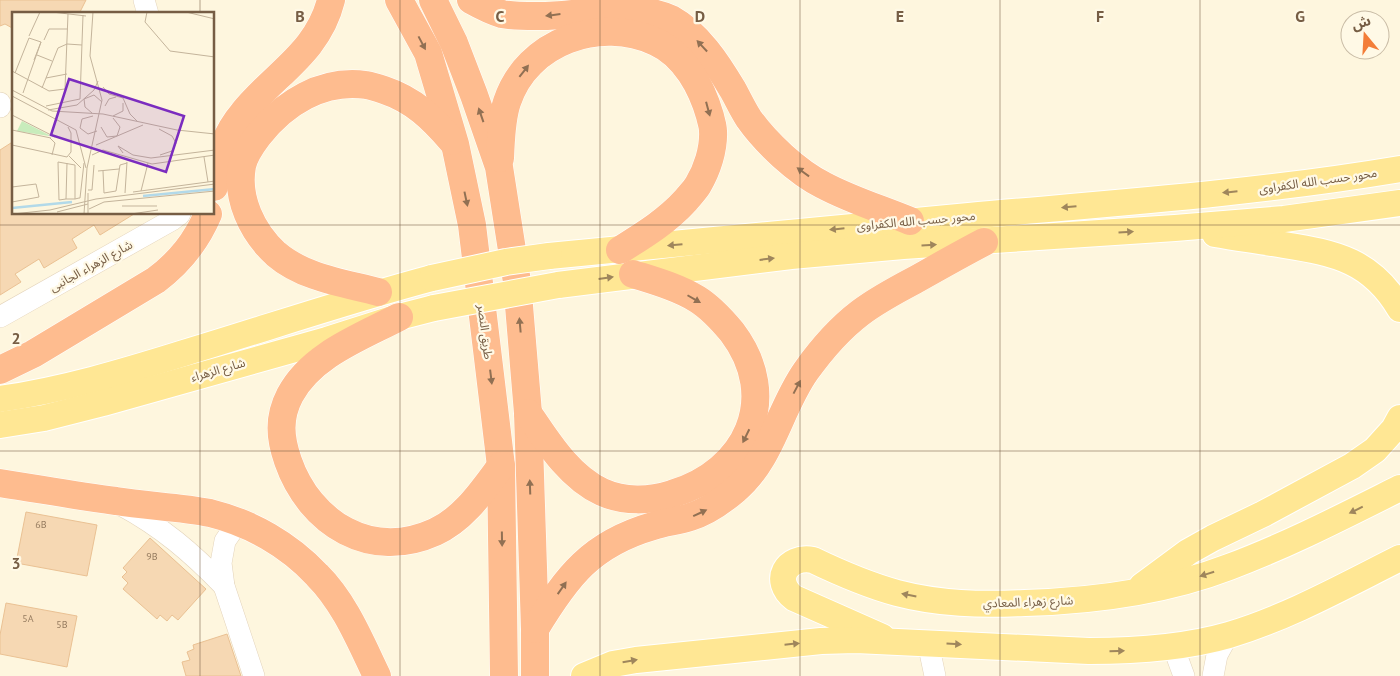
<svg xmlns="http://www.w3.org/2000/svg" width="1400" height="676" font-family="'PT Sans','Noto Sans Arabic',sans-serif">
<rect width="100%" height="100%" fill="#fef6de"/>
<g fill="#f6d8b3" stroke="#eac193">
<path d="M0,0H86L79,14H14V29L5,24L0,26Z"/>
<path d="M14,141V214H134L100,235L94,225L72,239L77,248L44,268L39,259L15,274L21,282L0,295V150Z"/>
<path d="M26,512L97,525L87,576L16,563Z"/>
<path d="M150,538L206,589L178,620L172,615L167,621L160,615L157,619L123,589L128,583L122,577L127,572L123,568Z"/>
<path d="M6,603L77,616L67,667L0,654V635Z"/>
<path d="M227,634L241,676H186L182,662L190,660L187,652L194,649L193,645Z"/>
</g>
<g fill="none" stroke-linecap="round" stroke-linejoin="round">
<defs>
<g id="minor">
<path d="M144,0L148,14"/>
<path d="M0,103V107"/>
<path d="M0,317L172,220L180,214"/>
<path d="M121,505C162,527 192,553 224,586"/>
<path d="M238,522L225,541L221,563L224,586L254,676"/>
<path d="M928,643L935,676"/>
<path d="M1173,646L1184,676"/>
<path d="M1213,676L1217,655L1228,635"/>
</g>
<g id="major">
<path d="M1215,234C1238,238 1261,241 1284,245C1336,253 1372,261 1400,309"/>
<path d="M549,256C689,243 829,228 969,216C1113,203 1257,193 1400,169"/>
<path d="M558,285L791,256L903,246L1175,228L1284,219L1400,203"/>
<path d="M0,399C63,390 123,372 184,353C267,328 349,300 432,278"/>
<path d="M0,425L44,418L103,403L327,340L399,317L434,308"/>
<path d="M1142,586L1188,552L1213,538L1263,514L1352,466L1375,450L1394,429L1400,418"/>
<path d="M882,637L794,598C772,581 786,555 813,560C840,573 868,585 897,593C939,604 981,605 1025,603C1093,601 1164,592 1229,567C1288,545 1344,516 1400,488"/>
<path d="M584,676L613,664L636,660L821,641L856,640L1089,651C1136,651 1184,648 1229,635C1289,617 1344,586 1400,558"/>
</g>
<g id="highway">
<path d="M399,0L428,53L455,144L472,225L501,466L504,676"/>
<path d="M433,0L454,43L474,95L499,167L517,282L528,413L535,629V676"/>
<path d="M471,0C480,5 492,11 502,14C512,16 526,16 536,16C582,17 627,0 671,19C698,34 717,63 733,90C738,99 743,110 749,119C766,143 797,172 823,185C851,200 881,209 910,221"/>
<path d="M500,158C501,140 501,120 507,102C527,41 600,16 656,42C685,55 702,88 710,116C711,121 713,126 713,131C714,149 707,170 698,185C695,190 690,195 686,200C667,221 644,235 620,250"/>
<path d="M214,187C217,160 225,134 243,113C274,74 318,53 331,0"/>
<path d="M378,292C344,283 304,278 276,254C252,232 236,198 242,166C244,155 252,144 258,136C284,103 322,79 366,85C372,86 378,88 384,90C414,100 432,118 452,141"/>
<path d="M399,317C361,337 311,355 290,395C278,418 280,438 288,461C310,524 371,561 435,532C464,519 483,490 501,466"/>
<path d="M0,370L33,354L156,280C180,262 196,242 208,214"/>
<path d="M528,413C547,441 569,477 602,492C624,502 650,501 672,494C747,472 782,398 732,332C722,320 710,307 697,299C677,287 655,281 633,274"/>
<path d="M0,483C39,489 77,496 116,501C147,506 180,507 210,513C251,523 289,545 317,575C345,603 360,641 377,676"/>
<path d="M535,629C567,576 591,544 653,526C666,522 678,521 690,517C707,512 722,501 735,490C772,459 779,409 806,371C821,350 839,329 860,313C877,300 896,290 915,280C938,267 961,254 984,242"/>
</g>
</defs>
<use href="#minor" stroke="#e3d3ba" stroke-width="22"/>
<use href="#major" stroke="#fff" stroke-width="28"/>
<use href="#highway" stroke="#fff" stroke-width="29"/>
<use href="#minor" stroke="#fff" stroke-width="21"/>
<use href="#major" stroke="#ffe794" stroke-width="26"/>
<use href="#highway" stroke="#febc8f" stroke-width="28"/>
<defs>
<g id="major-bridge">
<path d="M432,278L506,262L549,256"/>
<path d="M434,308L558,285"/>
</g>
</defs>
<use href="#major-bridge" stroke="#fff" stroke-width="28" stroke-linecap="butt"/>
<use href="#major-bridge" stroke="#ffe794" stroke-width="26"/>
</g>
<defs><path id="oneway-solid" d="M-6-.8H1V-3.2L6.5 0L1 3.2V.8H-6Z" transform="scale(1.25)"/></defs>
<g fill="#917053">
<use href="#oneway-solid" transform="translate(553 15) rotate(173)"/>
<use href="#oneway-solid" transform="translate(422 43) rotate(62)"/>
<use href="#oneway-solid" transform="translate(702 46) rotate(-133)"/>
<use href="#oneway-solid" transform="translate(524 71) rotate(-52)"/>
<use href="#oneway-solid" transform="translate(708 109) rotate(75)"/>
<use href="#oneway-solid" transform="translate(481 115) rotate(-109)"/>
<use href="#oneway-solid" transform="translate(803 172) rotate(-144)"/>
<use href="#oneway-solid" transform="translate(466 199) rotate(78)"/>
<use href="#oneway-solid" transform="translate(694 299) rotate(30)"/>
<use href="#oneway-solid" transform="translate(520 325) rotate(-95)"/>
<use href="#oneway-solid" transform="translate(491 377) rotate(83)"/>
<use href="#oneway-solid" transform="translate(797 387) rotate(-62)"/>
<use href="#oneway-solid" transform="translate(746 436) rotate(116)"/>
<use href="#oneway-solid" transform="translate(530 487) rotate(-92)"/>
<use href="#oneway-solid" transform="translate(700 513) rotate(-25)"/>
<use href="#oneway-solid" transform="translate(502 539) rotate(89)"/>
<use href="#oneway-solid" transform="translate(562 588) rotate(-55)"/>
</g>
<g fill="#9f865c">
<use href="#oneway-solid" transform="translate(1230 192) rotate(174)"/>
<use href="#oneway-solid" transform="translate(1069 207) rotate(175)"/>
<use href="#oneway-solid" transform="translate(837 229) rotate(174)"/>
<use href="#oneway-solid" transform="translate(1126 232) rotate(-4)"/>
<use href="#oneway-solid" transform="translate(675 245) rotate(175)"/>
<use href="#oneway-solid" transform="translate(929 245) rotate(-3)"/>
<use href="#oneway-solid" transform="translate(767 259) rotate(-7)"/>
<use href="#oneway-solid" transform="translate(606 278) rotate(-8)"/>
<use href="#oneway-solid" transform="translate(1356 510) rotate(154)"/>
<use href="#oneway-solid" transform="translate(1207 574) rotate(163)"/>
<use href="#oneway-solid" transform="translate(909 595) rotate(-169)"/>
<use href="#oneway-solid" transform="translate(792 644) rotate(-6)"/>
<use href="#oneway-solid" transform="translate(954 644) rotate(3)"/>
<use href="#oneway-solid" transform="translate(1117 651) rotate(-1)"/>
<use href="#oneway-solid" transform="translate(630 661) rotate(-10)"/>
</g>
<path fill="none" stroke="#765d44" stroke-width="1" stroke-opacity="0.55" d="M200,0V14M400,0V676M600,0V676M800,0V676M1000,0V676M1200,0V676M200,214V676M0,225H1400M0,451H1400"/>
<g text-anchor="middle" stroke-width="4.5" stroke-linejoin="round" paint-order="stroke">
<g font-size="10" fill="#967c60">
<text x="41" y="528">6B</text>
<text x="152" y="560">9B</text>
<text x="28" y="622">5A</text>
<text x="62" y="628">5B</text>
</g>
<g font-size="12" fill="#765d44" stroke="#fff9e6">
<text transform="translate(1318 181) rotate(-8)" y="4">محور حسب الله الكفراوى</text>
<text transform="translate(916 221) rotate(-5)" y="4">محور حسب الله الكفراوى</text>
<text transform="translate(91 266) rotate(-29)" y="4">شارع الزهراء الجانبى</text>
<text transform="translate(485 332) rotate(83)" y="4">طريق النصر</text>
<text transform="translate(218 370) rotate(-16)" y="4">شارع الزهراء</text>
<text transform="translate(1028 602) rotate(-2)" y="4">شارع زهراء المعادي</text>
</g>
</g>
<g transform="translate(12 12)">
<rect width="202" height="202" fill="#fef6de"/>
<path d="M10,109L37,123V124L5,119Z" fill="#c8ecbc"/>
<path fill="none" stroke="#b2d9e9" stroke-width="2.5" d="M131,184L203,177M0,196L60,190"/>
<path fill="none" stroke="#c4b49b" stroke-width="1" d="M40,0L74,4M135,0L133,10L158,39L203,45M174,0L203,7M17,24L28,0M32,28L37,17H56M25,43L40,49M22,48L29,30M0,59L37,79L53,77L56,2M3,61L17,26L29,30M34,66L55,62M91,75L97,82L111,86L118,102L125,109M30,76L46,36L55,32L70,33M0,78L40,99L91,102L165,118L203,122M11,81L29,30M0,84L64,118L74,156M34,94L68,87L71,3M93,94L97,87L104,85M36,98L65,93L82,78L86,69M80,101L73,95L72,87L82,83L90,90M0,103L43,125M81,104L70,107L68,116L76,122L85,119M101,104L111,99V91M89,115L95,125L105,124L108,115L101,106M147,117L160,124L164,131L160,139L148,143M0,118L39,126M38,126L43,131L40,143M0,133L55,145L59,140V121L56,115M84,133L131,113M111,141L106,134L121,143L139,146L203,138M80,143L91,138L140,152L203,143M57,144L69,156M192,145L196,170M86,159L107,157M91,159L92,181M0,175L24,172L27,185L0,190M76,178H80L82,153M129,179L136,151M121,180L203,169M76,181V202M92,181L104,179L108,153L115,151M113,181L115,150M54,187L55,151M63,187V153L46,150L47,188L54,187H63L67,186H68L72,151M110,194H145M77,197L92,190L203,179M45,200L76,192M1,202L38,198L84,187L203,172M72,202L75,156L90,88L78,44L81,0M119,202L146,198"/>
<path fill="#7b2cbf" fill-opacity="0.15" stroke="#7b2cbf" stroke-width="2.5" d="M57,67L172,104L154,160L39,123Z"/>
<rect width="202" height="202" fill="none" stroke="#765d44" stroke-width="2.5"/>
</g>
<g font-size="16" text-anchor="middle" font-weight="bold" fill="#765d44" stroke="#fff9e6" stroke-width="4.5" stroke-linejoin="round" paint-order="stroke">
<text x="300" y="22">B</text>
<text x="500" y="22">C</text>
<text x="700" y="22">D</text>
<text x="900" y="22">E</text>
<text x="1100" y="22">F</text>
<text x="1300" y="22">G</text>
<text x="16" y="344">2</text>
<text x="16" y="569">3</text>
</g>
<g transform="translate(1365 35) rotate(342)"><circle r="24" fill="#fff9e6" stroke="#c8bba5"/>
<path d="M0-4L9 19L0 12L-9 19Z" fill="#f37d38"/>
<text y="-8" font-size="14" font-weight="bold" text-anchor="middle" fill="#765d44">ش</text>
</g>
</svg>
